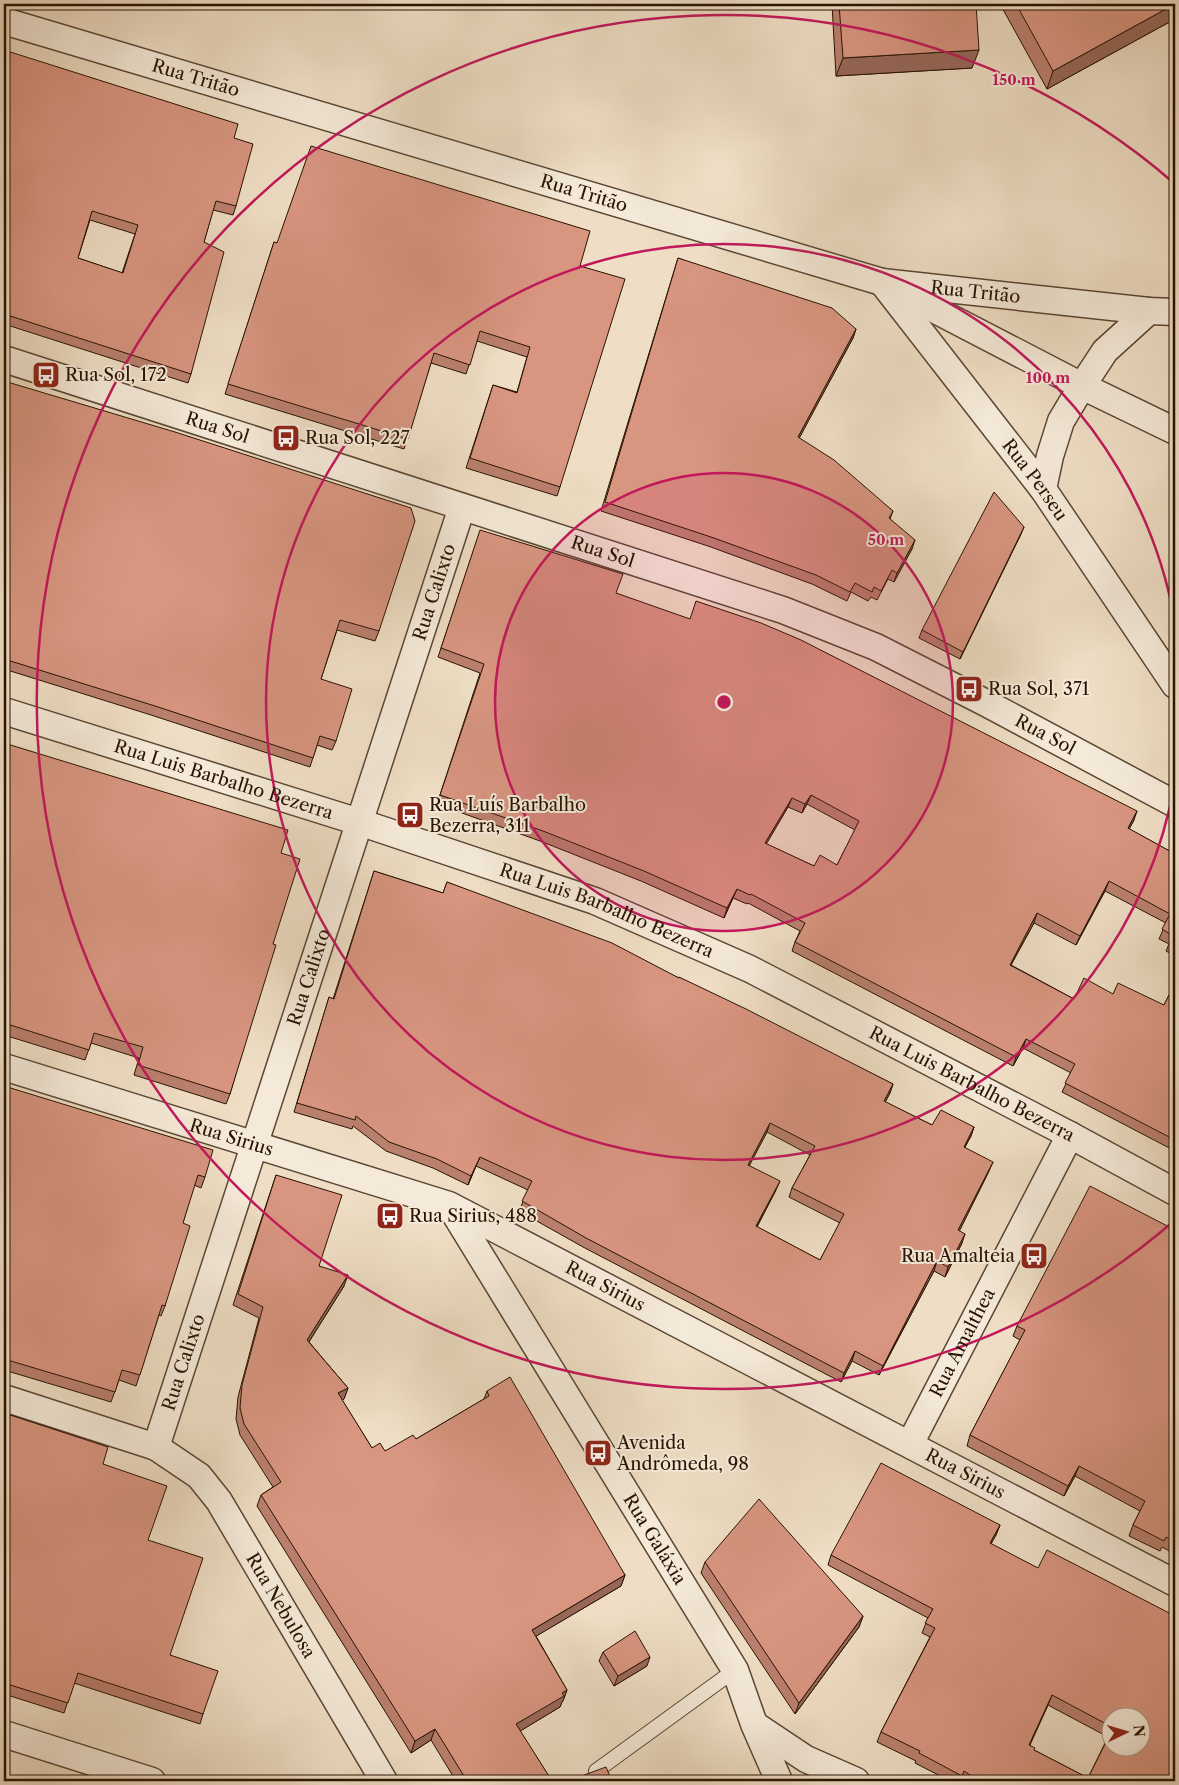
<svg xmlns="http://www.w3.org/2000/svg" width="1179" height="1785" font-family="'Libre Caslon Text',serif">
<rect width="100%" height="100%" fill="#efdec5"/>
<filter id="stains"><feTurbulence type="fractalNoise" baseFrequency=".004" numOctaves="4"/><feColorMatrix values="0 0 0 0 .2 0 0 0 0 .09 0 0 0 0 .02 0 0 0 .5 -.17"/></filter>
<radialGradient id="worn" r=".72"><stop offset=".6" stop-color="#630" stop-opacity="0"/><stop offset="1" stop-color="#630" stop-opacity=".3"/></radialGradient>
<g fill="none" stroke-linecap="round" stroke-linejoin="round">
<defs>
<path id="service" d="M596,1771L735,1670"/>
<g id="minor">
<path id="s1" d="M4,21L882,282L1149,311L1175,312"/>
<path id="s2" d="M882,282L1043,489L1175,685"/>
<path d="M895,289L1082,386L1175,431"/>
<path id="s3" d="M4,359L783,610L876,647L986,703L1175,804"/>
<path d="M1043,489L1050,456L1061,421L1082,386L1105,351L1149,311"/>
<path id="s4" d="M4,711L359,822L595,901L750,969L1070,1135L1175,1192"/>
<path id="s5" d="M4,1067L449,1205L1175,1583"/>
<path id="s6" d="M450,1206L735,1670L754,1724L779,1781"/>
<path id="s7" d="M4,1398L156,1447L199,1476L219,1501L384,1781"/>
<path id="s8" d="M910,1444L1070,1135"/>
<path id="s9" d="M156,1447L462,507"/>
<path d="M755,1725L806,1759L856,1781"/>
<path d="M4,1734L152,1781"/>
</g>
</defs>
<use href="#service" stroke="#5a4633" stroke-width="16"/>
<use href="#minor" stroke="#5a4633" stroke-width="29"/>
<use href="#service" stroke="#f5ead9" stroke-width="14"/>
<use href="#minor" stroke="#f5ead9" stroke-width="26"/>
</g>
<g fill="#ba806e" stroke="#281302" fill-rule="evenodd">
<path d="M832,4H976L972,68L836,76Z"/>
<path d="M1000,4H1175V19L1047,89Z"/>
<path d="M4,50L234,138L236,206L233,215L213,210L204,242L191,374L188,383L4,324ZM90,220L135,234L122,273L78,258Z"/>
<path d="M274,242L277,243L580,266L560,487L557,496L466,468L493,385L517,392L527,357L477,341L466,374L431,363L404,449L225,394Z"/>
<path d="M678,258L856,329L853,338L799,438L893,511L890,519L912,549L894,582L888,579L877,600L871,597L868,601L851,592L847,601L812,584L708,546L601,511Z"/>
<path d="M4,381L379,631L375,641L337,630L321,679L336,741L332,750L317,745L310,767L151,715L4,669Z"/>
<path d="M1021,534L960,659L919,638L922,630Z"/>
<path d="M477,540L616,593L1134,820L1129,829L1175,854V956L1166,951L1169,944L1159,939L1166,923L1105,891L1076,945L1034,923L1011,965L1074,999L1113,994L1164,1005L1175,983V1151L1062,1092L1071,1073L1023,1048L1013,1066L792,951L795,942L800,931L748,903L747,904L733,898L724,918L641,881L540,841L437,804L480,673L438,657ZM807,804L855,830L837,865L814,866L766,844L788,807L802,813Z"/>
<path d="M4,743L281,853L273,944L230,1094L226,1104L134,1075L139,1058L91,1043L85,1060L4,1035Z"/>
<path d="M374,871L443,893L447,882L679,978L893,1084L890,1093L885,1102L932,1125L974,1127L971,1136L965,1147L989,1171L959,1231L962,1243L945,1277L934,1271L879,1375L852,1361L841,1382L583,1247L519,1211L528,1190L476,1166L468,1185L433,1168L386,1151L353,1126L352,1129L294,1112L326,1007L329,997L333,999ZM767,1132L810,1155L792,1188L789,1197L840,1223L820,1260L757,1227L776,1190L749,1165Z"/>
<path d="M4,1086L205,1177L201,1188L194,1185L183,1223L165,1306L161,1316L159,1315L136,1386L119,1380L111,1402L4,1370Z"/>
<path d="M276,1175L319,1266L344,1286L309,1342L348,1388L344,1399L342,1400L372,1448L385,1451L416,1439L484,1399L487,1391L625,1575L621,1586L536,1636L567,1690L563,1701L562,1702L560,1707L520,1731L552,1781H456L431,1740L411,1753L257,1506L261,1495L273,1487L240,1435L236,1419L238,1397L259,1318L233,1305Z"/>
<path d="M1175,1230V1554L1162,1547L1160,1551L1129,1536L1133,1525L1140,1511L1075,1476L1064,1496L967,1446L970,1435L1020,1340L1013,1336L1017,1326Z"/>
<path d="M4,1413L103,1464L148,1540L170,1655L203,1714L200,1724L74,1683L64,1713L4,1694Z"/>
<path d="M1000,1525L996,1535L991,1543L1175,1781H950L915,1763L916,1761L877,1742L881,1732L930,1637L922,1633L928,1618L828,1565L831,1555ZM1048,1705L1108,1737L1088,1778L1034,1750L1030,1745ZM1112,1718L1142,1748H1112Z"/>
<path d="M705,1562L863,1616L859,1627L795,1714L701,1573Z"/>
<path d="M603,1652L647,1666L614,1686L599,1661Z"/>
</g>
<g fill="#97685a" stroke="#281302">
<path d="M1175,4V19L1047,89L1053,71Z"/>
<path d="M979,50L972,68L836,76L843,58Z"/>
<path d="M856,329L853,338L795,446L798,437Z"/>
<path d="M1024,527L1021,534L960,659L963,652Z"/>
<path d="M915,540L912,549L894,582L897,573Z"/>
<path d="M811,795L807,804L802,813L805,804Z"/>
<path d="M792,798L788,807L761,853L765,843Z"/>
<path d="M1137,811L1134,820L1125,837L1128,828Z"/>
<path d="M1109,881L1105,891L1076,945L1080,936Z"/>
<path d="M737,889L733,898L724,918L727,908Z"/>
<path d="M1037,913L1034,923L1006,974L1010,965Z"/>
<path d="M1026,1039L1023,1048L1013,1066L1016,1057Z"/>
<path d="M893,1084L890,1093L881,1110L884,1101Z"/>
<path d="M770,1123L767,1132L745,1174L748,1165Z"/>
<path d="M974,1127L971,1136L960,1156L964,1147Z"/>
<path d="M480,1157L476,1166L468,1185L471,1176Z"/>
<path d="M993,1162L989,1171L955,1240L958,1230Z"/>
<path d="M780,1181L776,1190L752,1236L756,1226Z"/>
<path d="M965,1234L962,1243L945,1277L948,1267Z"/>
<path d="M937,1261L934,1271L879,1375L883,1366Z"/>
<path d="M348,1275L344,1286L303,1351L307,1340Z"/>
<path d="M855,1351L852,1361L841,1382L844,1373Z"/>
<path d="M348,1388L344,1399L334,1405L338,1393Z"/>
<path d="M1079,1466L1075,1476L1064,1496L1068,1486Z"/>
<path d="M1000,1525L996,1535L986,1553L990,1543Z"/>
<path d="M625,1575L621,1586L528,1641L532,1630Z"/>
<path d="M863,1616L859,1627L795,1714L799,1703Z"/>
<path d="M650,1657L647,1666L614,1686L618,1676Z"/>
<path d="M567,1690L563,1701L562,1702L560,1707L512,1736L516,1724Z"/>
<path d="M1052,1695L1048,1705L1025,1755L1029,1745Z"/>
<path d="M435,1729L431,1740L411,1753L415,1741Z"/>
</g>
<g fill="#d89580" stroke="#281302" fill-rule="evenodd">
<path d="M839,4H976L979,50L843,58Z"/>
<path d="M1016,4H1175L1053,71Z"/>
<path d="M4,50L238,124L234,138L253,144L236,206L216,201L204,242L224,252L191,374L4,314ZM92,211L138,225L123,273L78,258Z"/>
<path d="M311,146L590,231L580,266L625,279L560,487L470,458L493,385L517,393L530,347L480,331L470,365L434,353L408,439L228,384L274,242L277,243Z"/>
<path d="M678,258L832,308L856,329L798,437L834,460L893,511L889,518L915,540L897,573L892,570L881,591L874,587L872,592L855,583L850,592L816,575L711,537L605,502Z"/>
<path d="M4,381L175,432L411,508L415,521L379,631L340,620L321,679L352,689L336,741L320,736L313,758L155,706L4,659Z"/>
<path d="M994,492L1024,527L963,652L922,630Z"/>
<path d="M480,530L623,574L616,593L690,619L696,601L761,623L801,640L1137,811L1128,828L1175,854V944L1170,941L1173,936L1162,929L1170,914L1109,881L1080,936L1037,913L1010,965L1074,999L1084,978L1113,994L1118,983L1164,1005L1175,983V1140L1065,1083L1075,1064L1026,1039L1016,1057L795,942L805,923L751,894L750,895L737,889L727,908L644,871L543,831L440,795L484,664L441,648ZM811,795L859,821L837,865L820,855L814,866L765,843L792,798L805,804Z"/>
<path d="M4,743L288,830L281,853L300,859L273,944L276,945L230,1094L138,1065L143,1047L94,1033L89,1050L4,1023Z"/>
<path d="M374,871L443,893L447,882L612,943L679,978V977L746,1009L893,1084L884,1101L932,1125L941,1110L974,1127L964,1147L993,1162L958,1230L965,1234L948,1267L937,1261L883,1366L855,1351L844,1373L586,1238L522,1201L532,1181L480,1157L471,1176L437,1159L389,1142L356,1116L355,1120L297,1103L329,997L334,999ZM770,1123L815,1146L792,1188L844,1214L820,1260L756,1226L780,1181L748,1165Z"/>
<path d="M4,1086L213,1150L205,1177L198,1175L183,1223L190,1226L165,1306L162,1305L140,1375L122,1370L115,1392L4,1359Z"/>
<path d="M276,1175L342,1195L319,1266L348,1275L307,1340L348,1388L338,1393L372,1448L380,1443L385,1451L413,1435L416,1439L489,1396L487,1391L510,1377L625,1575L532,1630L567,1690L562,1693L564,1696L516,1724L552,1781H467L435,1729L415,1741L261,1495L281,1482L244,1424L240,1408L242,1385L263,1307L238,1294Z"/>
<path d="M1090,1186L1175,1230V1542L1166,1537L1164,1541L1133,1525L1145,1501L1079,1466L1068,1486L970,1435L1025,1330L1017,1326Z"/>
<path d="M4,1413L108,1447L103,1464L167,1486L148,1540L203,1558L170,1655L218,1671L203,1714L78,1673L68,1703L4,1683Z"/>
<path d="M881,1463L1000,1525L990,1543L1038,1568L1047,1550L1175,1616V1781H979L964,1771L962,1776L919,1753L920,1751L881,1732L935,1628L925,1623L933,1609L831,1555ZM1052,1695L1112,1727V1718H1142V1748H1112V1730L1088,1778L1034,1750L1035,1748L1029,1745Z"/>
<path d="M759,1499L863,1616L799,1703L705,1562Z"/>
<path d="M635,1631L650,1657L618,1676L603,1652Z"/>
<path d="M606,1767L612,1781H568Z"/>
</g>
<circle cx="724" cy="702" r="229" fill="#c2185b" fill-opacity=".12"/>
<g fill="none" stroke="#c2185b" stroke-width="2.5">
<circle cx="724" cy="702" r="229"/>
<path d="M1175 782A458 458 0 1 1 1175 622"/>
<path d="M1175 1220A687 687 0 1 1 1175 184"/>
</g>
<defs>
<symbol id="bus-square" viewBox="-11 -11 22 22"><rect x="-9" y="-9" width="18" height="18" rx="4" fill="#8f2418" stroke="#f5ead9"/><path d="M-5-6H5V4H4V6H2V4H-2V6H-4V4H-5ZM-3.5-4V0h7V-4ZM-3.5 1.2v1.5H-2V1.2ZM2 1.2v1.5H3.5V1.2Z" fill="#fff"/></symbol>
</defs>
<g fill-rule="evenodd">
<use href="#bus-square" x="30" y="359" width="32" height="32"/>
<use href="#bus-square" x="270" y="422" width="32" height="32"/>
<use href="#bus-square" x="953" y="673" width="32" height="32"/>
<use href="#bus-square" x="394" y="799" width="32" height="32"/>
<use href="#bus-square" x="374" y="1200" width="32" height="32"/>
<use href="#bus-square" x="1018" y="1240" width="32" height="32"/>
<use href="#bus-square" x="582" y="1437" width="32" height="32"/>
</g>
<g text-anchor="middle" stroke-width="4" stroke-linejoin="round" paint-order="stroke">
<g font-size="18" fill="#281302" stroke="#f5ead9">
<text dy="6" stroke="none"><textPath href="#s1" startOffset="200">Rua Tritão</textPath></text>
<text dy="6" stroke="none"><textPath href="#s1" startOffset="605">Rua Tritão</textPath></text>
<text dy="6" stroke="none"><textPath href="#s1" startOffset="1010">Rua Tritão</textPath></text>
<text dy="6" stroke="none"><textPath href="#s3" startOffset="224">Rua Sol</textPath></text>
<text dy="6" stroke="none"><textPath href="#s2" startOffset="250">Rua Perseu</textPath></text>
<text dy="6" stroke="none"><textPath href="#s3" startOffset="629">Rua Sol</textPath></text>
<text dy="6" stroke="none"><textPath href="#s9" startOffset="899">Rua Calixto</textPath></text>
<text dy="6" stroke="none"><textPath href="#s3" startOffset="1109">Rua Sol</textPath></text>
<text dy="6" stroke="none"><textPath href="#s4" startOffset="230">Rua Luis Barbalho Bezerra</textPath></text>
<text dy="6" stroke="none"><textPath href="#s4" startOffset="635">Rua Luis Barbalho Bezerra</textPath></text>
<text dy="6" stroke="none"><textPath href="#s9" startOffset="494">Rua Calixto</textPath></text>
<text dy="6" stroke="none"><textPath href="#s4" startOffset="1040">Rua Luis Barbalho Bezerra</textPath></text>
<text dy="6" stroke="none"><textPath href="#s5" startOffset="238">Rua Sirius</textPath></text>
<text dy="6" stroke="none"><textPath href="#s5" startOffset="642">Rua Sirius</textPath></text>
<text dy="6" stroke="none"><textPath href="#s8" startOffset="114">Rua Amalthea</textPath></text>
<text dy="6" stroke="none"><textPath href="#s9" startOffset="89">Rua Calixto</textPath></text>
<text dy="6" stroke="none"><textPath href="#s5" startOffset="1048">Rua Sirius</textPath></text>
<text dy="6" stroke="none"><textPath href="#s6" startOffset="391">Rua Galáxia</textPath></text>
<text dy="6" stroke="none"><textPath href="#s7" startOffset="365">Rua Nebulosa</textPath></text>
</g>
<g font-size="18" fill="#281302" stroke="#f5ead9" text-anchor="start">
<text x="65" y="381">Rua Sol, 172</text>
<text x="305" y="444">Rua Sol, 227</text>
<text x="988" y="695">Rua Sol, 371</text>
<text x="429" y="811">Rua Luís Barbalho<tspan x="429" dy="21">Bezerra, 311</tspan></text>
<text x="409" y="1222">Rua Sirius, 488</text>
<text x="1015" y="1262" text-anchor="end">Rua Amalteia</text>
<text x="617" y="1449">Avenida<tspan x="617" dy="21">Andrômeda, 98</tspan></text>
</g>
</g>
<circle cx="724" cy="702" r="8" fill="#c2185b" stroke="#f5ead9" stroke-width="2.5"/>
<g font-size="15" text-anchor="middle" font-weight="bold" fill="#c2185b" stroke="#f5ead9" stroke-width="4" stroke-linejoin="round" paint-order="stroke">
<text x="1014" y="85">150 m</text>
<text x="1048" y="383">100 m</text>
<text x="886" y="545">50 m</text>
</g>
<rect width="1179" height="1785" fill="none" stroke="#efdec5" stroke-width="20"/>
<rect x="5" y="5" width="1169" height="1775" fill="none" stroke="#281302" stroke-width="2.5"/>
<rect x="10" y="10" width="1159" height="1765" fill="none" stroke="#281302"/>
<g transform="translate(1126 1732) rotate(85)"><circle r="24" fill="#f5ead9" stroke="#a39483"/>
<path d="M0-4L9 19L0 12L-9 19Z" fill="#8f2418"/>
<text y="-8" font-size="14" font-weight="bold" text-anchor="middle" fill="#281302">N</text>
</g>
<rect width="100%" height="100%" filter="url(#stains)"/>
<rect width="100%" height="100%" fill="url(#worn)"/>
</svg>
